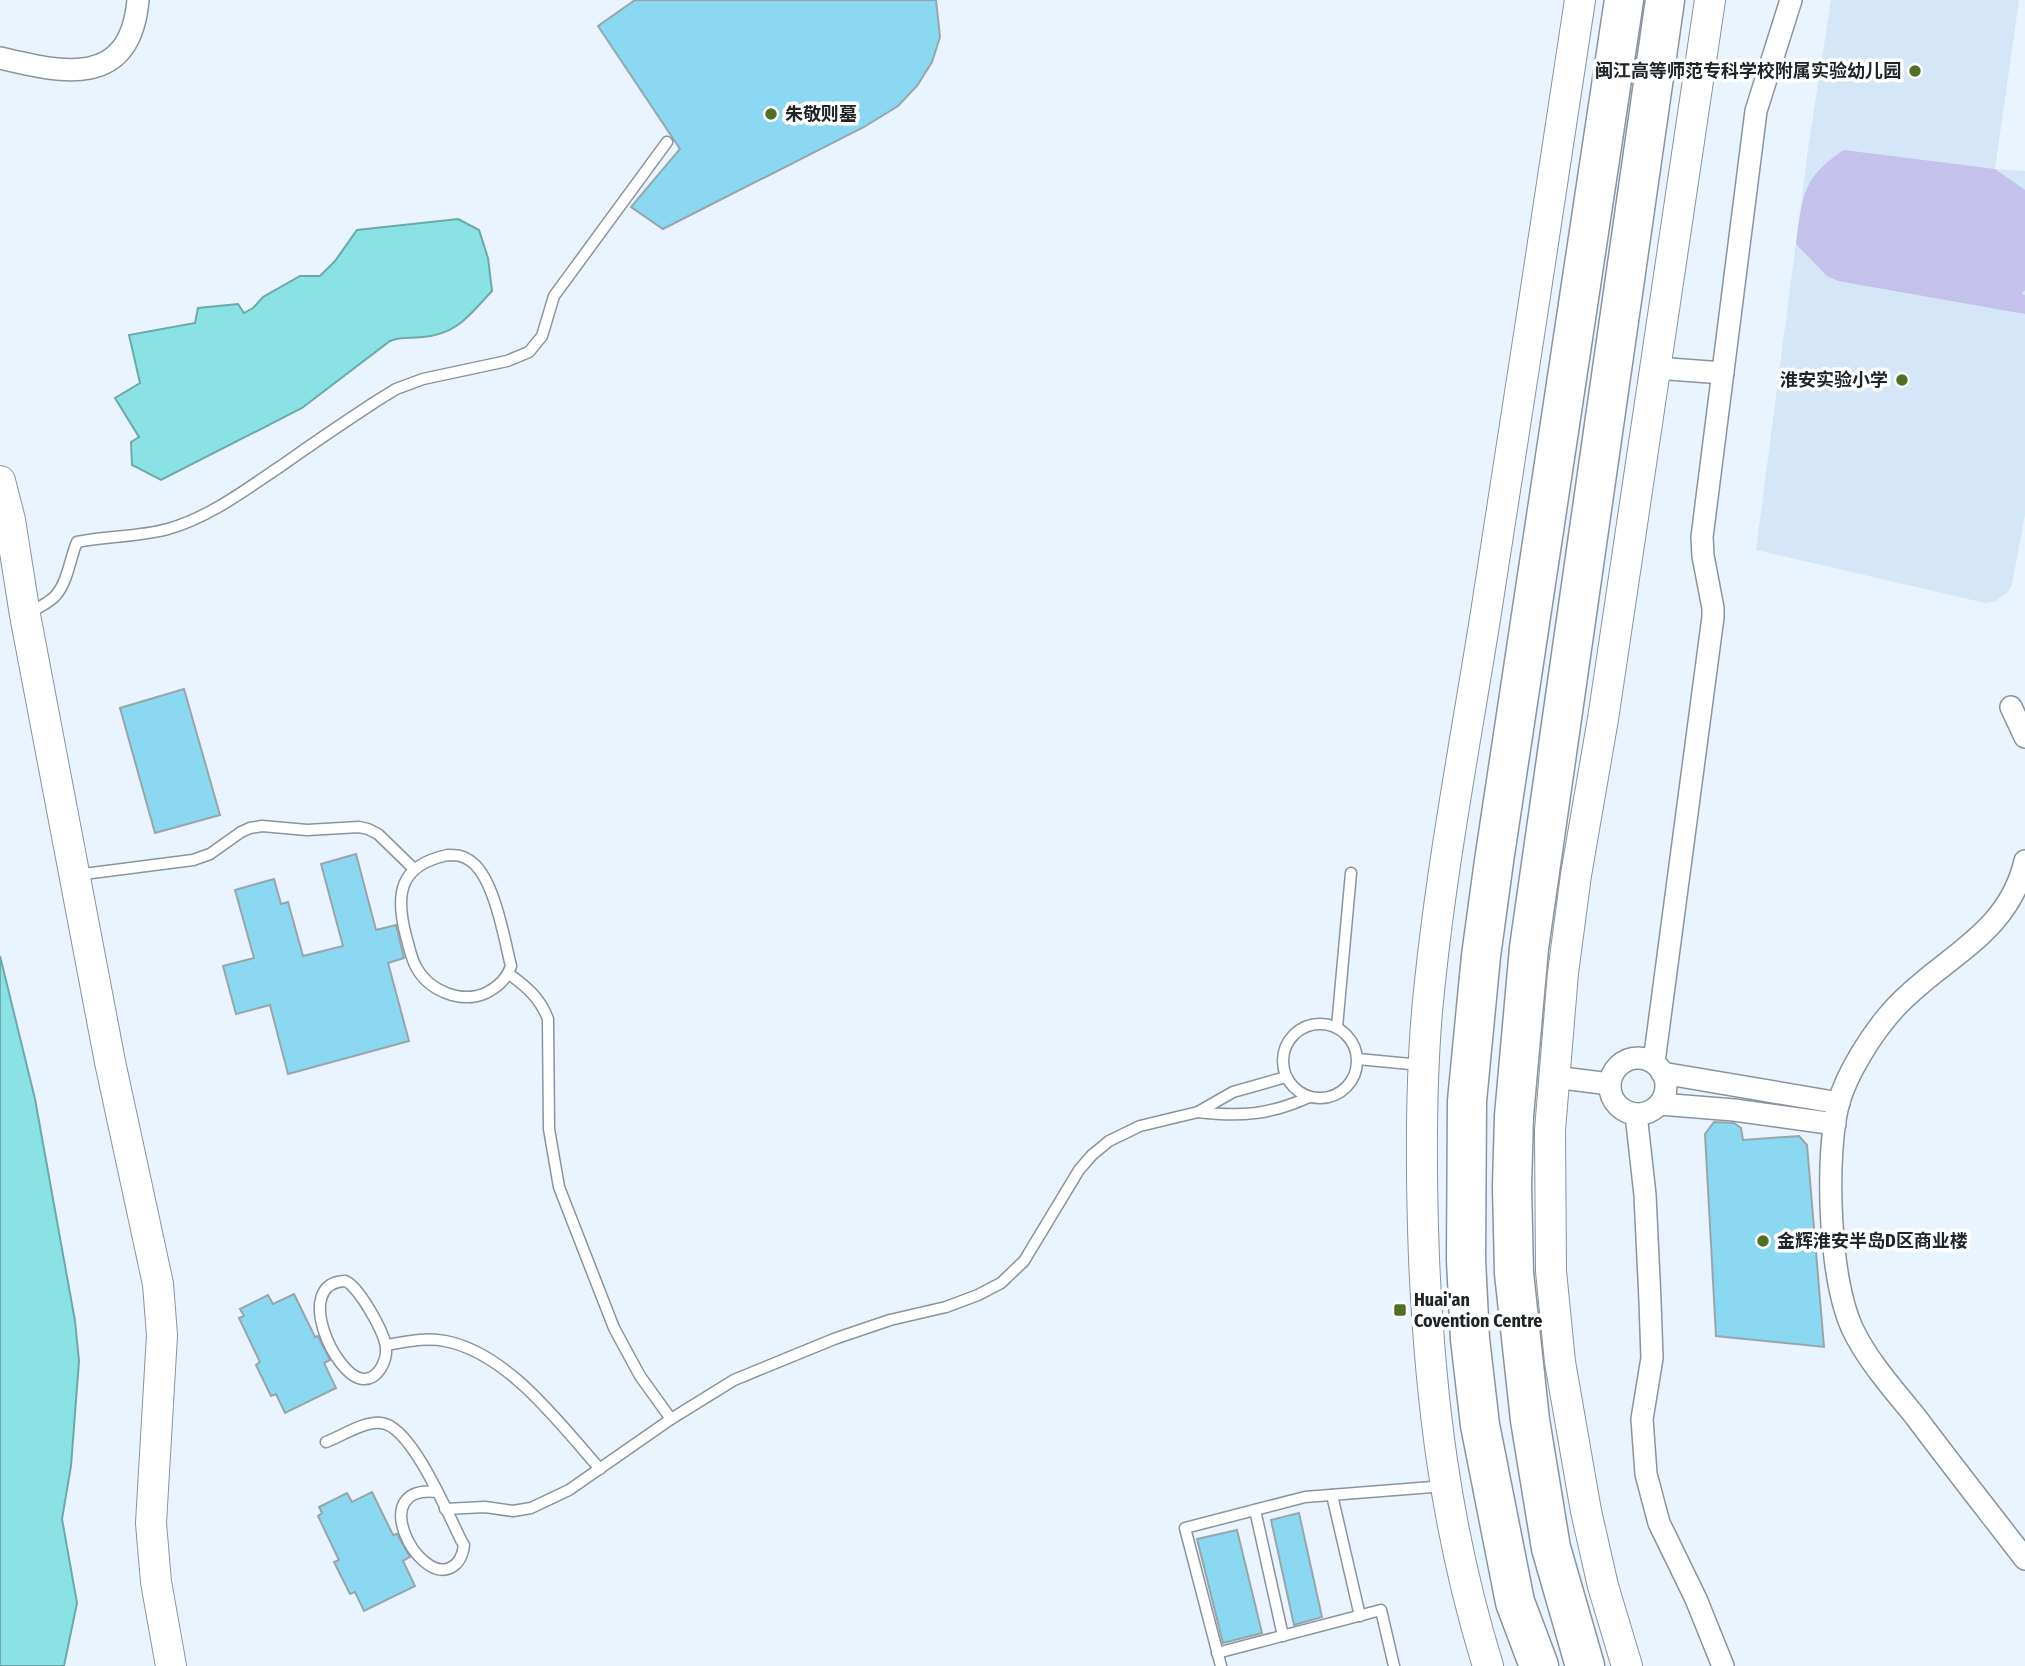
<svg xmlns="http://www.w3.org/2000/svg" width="2025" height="1666" font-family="'Fira Sans Condensed','Noto Sans SC',sans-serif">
<rect width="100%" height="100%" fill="#e9f4fe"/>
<path fill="#d5e7f6" d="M1831,0H2019L1995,169L2025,171V515L2012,584L2008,592L1996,601L1985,603L1756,550L1809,142Z"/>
<path fill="#c5c1ed" d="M1844,150L1995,169L2025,190V290L2022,294L2025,295V314L1838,281L1827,276L1796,244C1803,197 1801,178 1844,150Z"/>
<g fill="#8be2e4" stroke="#6ba9ac" stroke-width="2">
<path d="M458,219L479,230L488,258L492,291C470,314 458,334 423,337C410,339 403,336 390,341L302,408L161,480L132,465L131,442L139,437L115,398L140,383L129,335L195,323L198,308L238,304L244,313L253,308L263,297L300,276H320L335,261L357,230Z"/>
<path d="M0,956L35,1099L75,1321L79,1361L71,1466L62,1519L77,1603L64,1666H0Z"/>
</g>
<g fill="#8ad8f1" stroke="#98a6ab" stroke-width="2">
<path d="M635,0H936L940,37L932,62L917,86L898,106L864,127L663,229L631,207L680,149L598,26Z"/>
<path d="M184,689L220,815L155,833L120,708Z"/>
<path d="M356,854L376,930L396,925L404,958L388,963L409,1041L288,1074L270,1005L236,1014L223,966L254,958L235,890L274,879L281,904L288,902L303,956L343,946L321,864Z"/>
<path d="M1714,1122L1734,1123L1741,1128L1743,1140L1799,1136L1807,1145L1824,1347L1716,1336L1705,1134Z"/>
<path d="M294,1294L315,1337L318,1336L330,1360L324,1363L336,1388L285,1413L276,1394L271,1396L256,1365L260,1362L239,1318L244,1316L240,1309L268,1295L273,1304Z"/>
<path d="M372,1492L393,1535L397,1534L410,1557L403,1561L415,1586L364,1611L355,1592L350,1594L334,1562L339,1560L318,1516L322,1513L319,1507L347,1493L352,1502Z"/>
<path d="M1299,1513L1322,1617L1294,1625L1271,1520Z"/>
<path d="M1237,1530L1262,1633L1223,1643L1197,1539Z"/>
</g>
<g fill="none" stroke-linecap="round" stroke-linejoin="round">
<path stroke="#c1cbd3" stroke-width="30" stroke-dasharray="30 15" stroke-linecap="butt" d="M1460,1067L1534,1075"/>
<defs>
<g id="lane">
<path d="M28,614C36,608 50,603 56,595C68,581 70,558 77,542C108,536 138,537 168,529C210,517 245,490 281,466C312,444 343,423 375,402L396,389L423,379L507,361L529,352L542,336L554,296L667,142"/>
<path d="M448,855C456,855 462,855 469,860C494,875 504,938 511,966C507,979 498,987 486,993C461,1004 429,991 416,967C411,958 409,946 406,936C395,894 399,865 448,855Z"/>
<path d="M76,875L193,860L210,854L241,832L250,828L262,826L307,830L359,827L368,829L378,834L414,869"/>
<path d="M509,974C527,987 540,998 548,1019L549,1129L559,1187L614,1328L640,1376L671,1419"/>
<circle cx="1320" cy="1061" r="37"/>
<path d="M1337,1027L1351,873"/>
<path d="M1358,1059L1421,1065"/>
<path d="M1198,1112C1240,1117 1270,1115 1309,1097"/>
<path d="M345,1281C358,1285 385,1333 386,1348C387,1361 378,1380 363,1379C335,1377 292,1283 345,1281Z"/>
<path d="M386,1345C405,1342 425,1337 445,1341C508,1353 559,1423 600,1469"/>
<path d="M326,1442C342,1436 364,1421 381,1423C411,1425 448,1514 461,1540L464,1545C463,1554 459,1564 450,1568C417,1583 366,1484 437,1492"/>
<path d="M1332,1495L1360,1616"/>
<path d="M445,1509L485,1507L513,1511L531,1508L569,1490L671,1419L734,1380L834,1339L890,1320L946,1307L978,1295L1001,1283L1024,1261L1079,1170L1092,1155L1109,1141L1140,1126L1198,1112L1233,1092L1286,1077"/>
<path d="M1255,1510L1283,1636"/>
<path d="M1217,1653L1381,1610L1394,1666"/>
<path d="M1221,1666L1185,1528L1305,1497L1445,1486"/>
</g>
<g id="street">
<path d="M0,58C63,73 130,89 138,0"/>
<path d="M1656,368L1723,373"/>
<path d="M2011,707L2025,737"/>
<path d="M2025,861C2008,936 1940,958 1894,1009C1873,1032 1846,1074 1838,1105C1825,1159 1829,1279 1853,1330C1868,1361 1893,1389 1915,1416C1951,1464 1988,1511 2025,1559"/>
<circle cx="1638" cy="1086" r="28"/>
<path d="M1654,1062L1713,617V608L1703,556L1702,537L1756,111L1791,0"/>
<path d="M1662,1073L1839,1103"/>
<path d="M1554,1077L1610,1084"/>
<path d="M1660,1104L1734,1110L1835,1124"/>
<path d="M1636,1114L1645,1195L1650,1301L1652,1358L1642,1419L1646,1474L1659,1523L1696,1599L1723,1666"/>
</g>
<g id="secondary">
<path d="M0,481L10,520L25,615L110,1062L158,1284L162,1335L151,1523L156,1582L171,1666"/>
<path d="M1488,1666C1446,1530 1430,1399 1424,1258C1421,1176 1420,1094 1427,1012C1439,880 1464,750 1485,619C1517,413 1549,206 1580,0"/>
<path d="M1627,1666L1603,1586L1586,1511L1560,1362L1551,1271L1550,1130L1563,973L1576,875L1603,719L1710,0"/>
</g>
<g id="highway">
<path d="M1539,1666L1515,1602L1480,1425L1470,1339L1466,1260L1467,1101L1481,956L1494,861L1624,0"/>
<path d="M1585,1666L1551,1548L1530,1420L1514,1273L1512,1186L1514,1116L1529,948L1665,0"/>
</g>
</defs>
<use href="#lane" stroke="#8a949d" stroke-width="13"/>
<use href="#street" stroke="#8a949d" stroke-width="24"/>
<use href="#secondary" stroke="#8a949d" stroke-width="32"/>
<use href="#highway" stroke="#8a949d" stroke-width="41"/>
<use href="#lane" stroke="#fff" stroke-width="10"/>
<use href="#street" stroke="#fff" stroke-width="21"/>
<use href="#secondary" stroke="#fff" stroke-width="30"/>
<use href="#highway" stroke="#fff" stroke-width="38"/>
</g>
<g fill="#527024" stroke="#fff" stroke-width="2.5">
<circle cx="1915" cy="71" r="7"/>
<circle cx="771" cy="114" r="7"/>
<circle cx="1902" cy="380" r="7"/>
<circle cx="1763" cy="1241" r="7"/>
<rect x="1393" y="1303" width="14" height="14" rx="3.5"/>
</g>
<g text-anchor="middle" stroke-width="7" stroke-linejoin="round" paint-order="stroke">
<g font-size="18" font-weight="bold" fill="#202528" stroke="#fff" text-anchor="start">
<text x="1901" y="77" text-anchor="end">闽江高等师范专科学校附属实验幼儿园</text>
<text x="785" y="120">朱敬则墓</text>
<text x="1888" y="386" text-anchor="end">淮安实验小学</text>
<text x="1777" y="1247">金辉淮安半岛D区商业楼</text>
<text x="1414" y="1306">Huai'an<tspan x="1414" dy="21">Covention Centre</tspan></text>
</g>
</g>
</svg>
